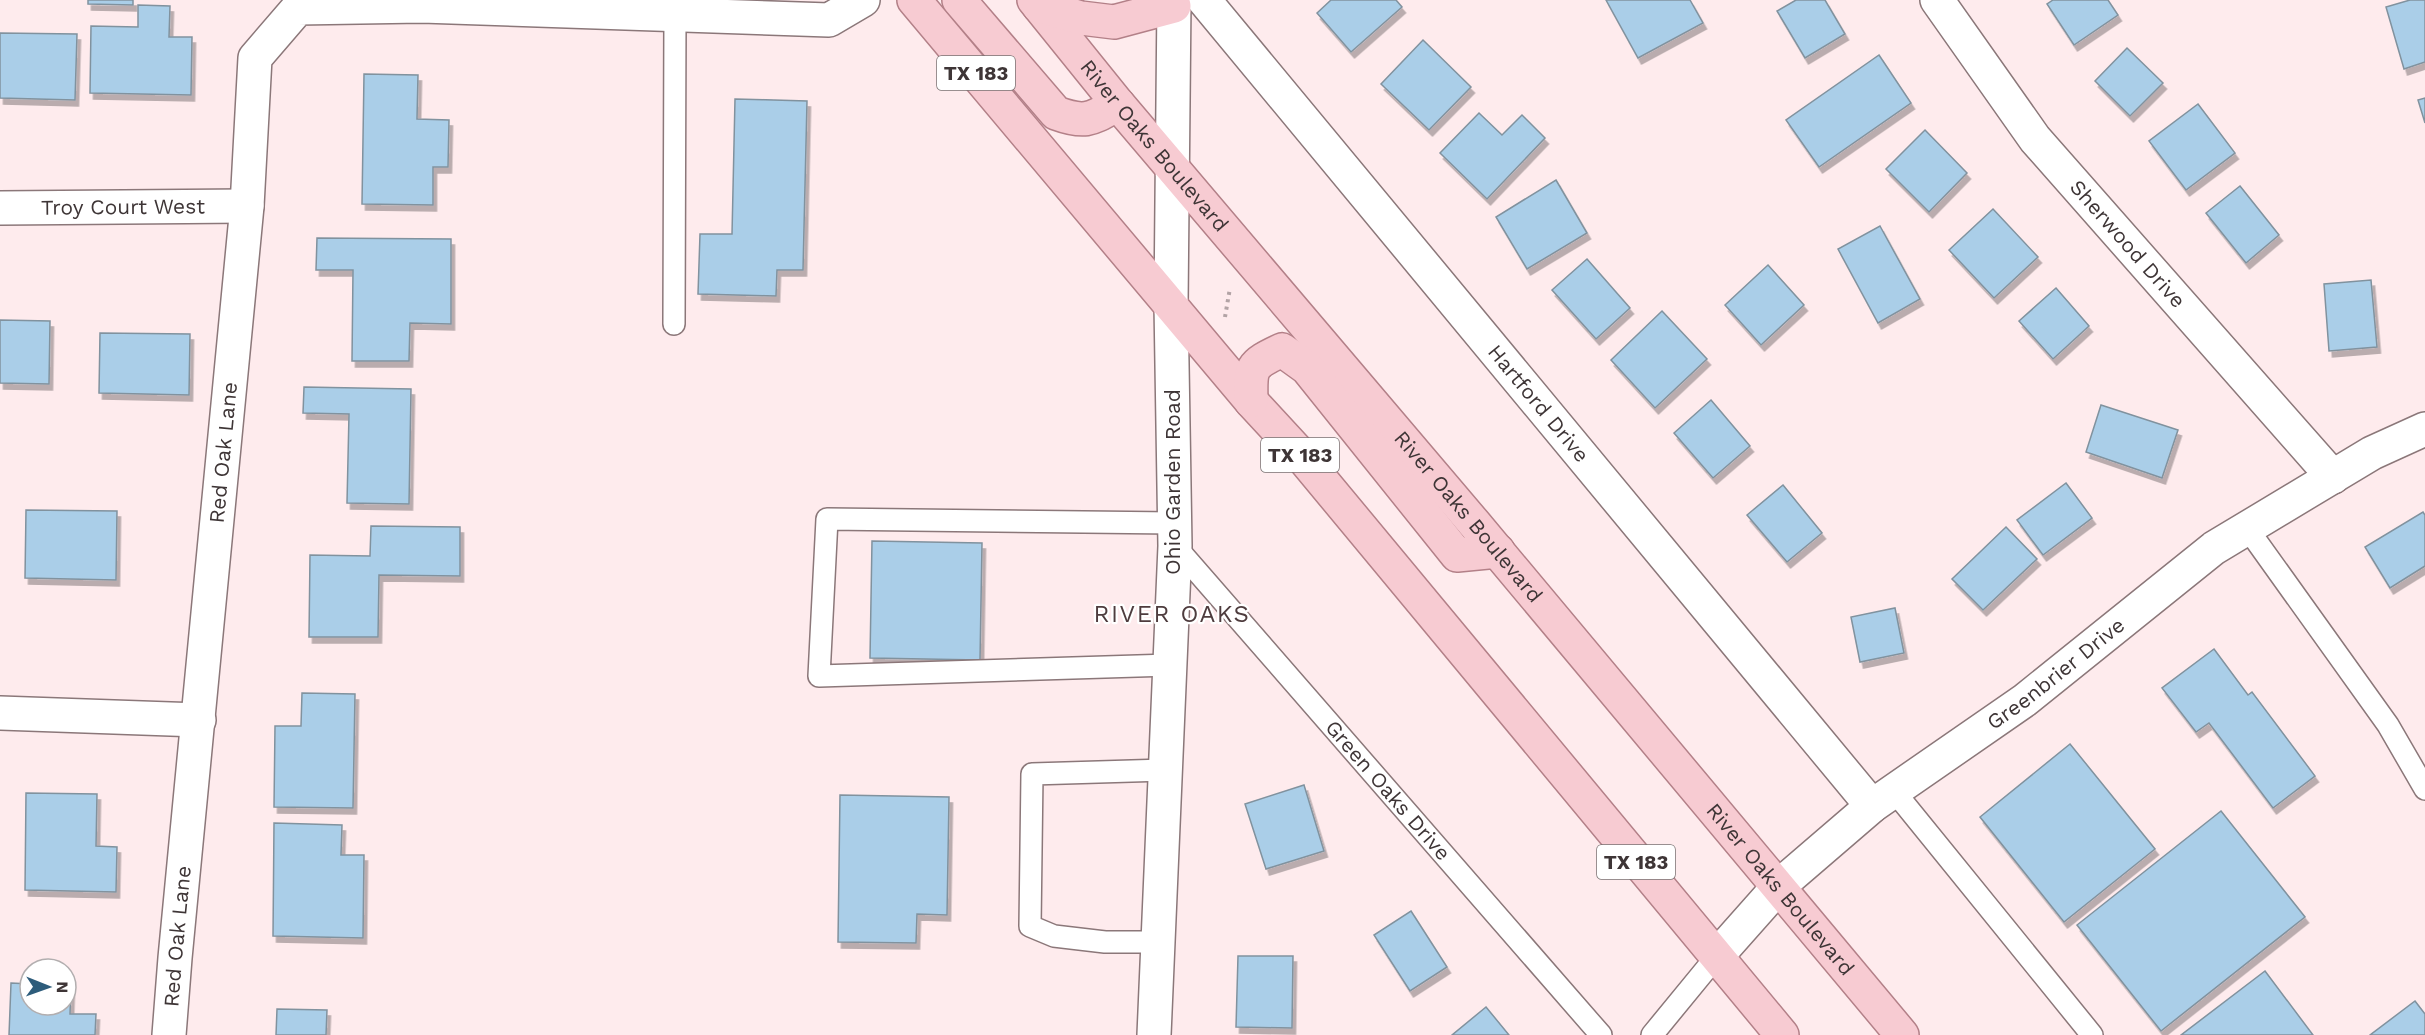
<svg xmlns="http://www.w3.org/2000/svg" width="2425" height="1035" font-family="'Work Sans',sans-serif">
<defs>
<filter id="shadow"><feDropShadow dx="3.5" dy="6" stdDeviation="0" flood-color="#0004"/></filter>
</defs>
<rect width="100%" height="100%" fill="#feebed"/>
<g fill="#aacee8" stroke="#81929e" stroke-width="1.5" filter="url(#shadow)">
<path d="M88,0H133V5L88,4Z"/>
<path d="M1331,0H1396L1402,7L1351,52L1317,13Z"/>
<path d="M1606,0H1690L1703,23L1638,58Z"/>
<path d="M1796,0H1825L1845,34L1805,58L1777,11Z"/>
<path d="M2053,0H2108L2118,15L2074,45L2047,4Z"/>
<path d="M2410,0H2425V62L2404,69L2386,7Z"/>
<path d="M138,5L170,6L169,37H192L191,95L90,93L91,26L138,27Z"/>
<path d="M0,33L77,34L75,100L0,98Z"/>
<path d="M1423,40L1471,87L1429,130L1381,84Z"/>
<path d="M2127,48L2163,83L2130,116L2095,81Z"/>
<path d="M1879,55L1911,103L1819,167L1786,120Z"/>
<path d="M364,74L418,75L417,119L449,120L448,167H433V205L362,204Z"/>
<path d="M2425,98V123L2418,100Z"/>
<path d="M735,99L807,101L803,270H777L776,296L698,294L700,234H732Z"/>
<path d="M2198,104L2235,153L2186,190L2149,141Z"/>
<path d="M1479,113L1502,135L1522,115L1545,138L1487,199L1440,153Z"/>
<path d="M1925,130L1967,173L1929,212L1886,169Z"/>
<path d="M1556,180L1587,233L1527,269L1496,217Z"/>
<path d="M2240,186L2279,235L2246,263L2206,213Z"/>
<path d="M1993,209L2038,257L1994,298L1949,250Z"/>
<path d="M1880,226L1920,299L1878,323L1838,249Z"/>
<path d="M317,238L451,239V324L410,323L409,361H352L353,270H316Z"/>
<path d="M1587,259L1630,308L1596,339L1552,290Z"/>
<path d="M1768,265L1804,305L1761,345L1725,305Z"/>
<path d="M2371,280L2377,347L2329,351L2324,284Z"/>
<path d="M2056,288L2089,326L2053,359L2019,321Z"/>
<path d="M1662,311L1707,359L1655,408L1611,360Z"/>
<path d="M0,320L50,321L49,384L0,383Z"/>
<path d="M100,333L190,334L189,395L99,393Z"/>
<path d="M304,387L411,389L409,504L347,503L349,414L303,413Z"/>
<path d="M1711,400L1750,446L1713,478L1674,433Z"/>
<path d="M2101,405L2178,430L2162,478L2086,452Z"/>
<path d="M2066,483L2092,518L2043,555L2017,520Z"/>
<path d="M1783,485L1822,533L1787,562L1747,515Z"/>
<path d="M26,510L117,511L116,580L25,578Z"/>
<path d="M2423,512L2425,515V566L2390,588L2365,547Z"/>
<path d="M371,526L460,527V576L379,575L378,637H309L310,555L370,556Z"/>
<path d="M2006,527L2037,559L1983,610L1952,579Z"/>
<path d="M872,541L982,543L980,660L870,658Z"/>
<path d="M1895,608L1904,653L1860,662L1851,617Z"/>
<path d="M2214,649L2248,695L2252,692L2315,776L2273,808L2209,723L2196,732L2162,688Z"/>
<path d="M302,693L355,694L353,808L274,807L275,726H301Z"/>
<path d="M2070,744L2155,849L2064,922L1980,817Z"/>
<path d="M1304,785L1324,851L1266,869L1245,804Z"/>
<path d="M26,793L97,794L96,846L117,847L116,892L25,890Z"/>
<path d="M840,795L949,797L947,915L917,914L916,943L838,942Z"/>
<path d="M2221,811L2305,917L2161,1031L2077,925Z"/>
<path d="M274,823L342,825L341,855H364L363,938L273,936Z"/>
<path d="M1411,911L1447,967L1410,991L1374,935Z"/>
<path d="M1238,956H1293L1292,1028L1236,1027Z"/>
<path d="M2265,971L2313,1035H2181Z"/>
<path d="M11,983L30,984V1005H66V985H71L70,1014H96L95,1035H9Z"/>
<path d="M2415,1001L2425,1014V1035H2370Z"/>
<path d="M1486,1007L1509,1035H1452Z"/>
<path d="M277,1009L327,1010L326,1035H276Z"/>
</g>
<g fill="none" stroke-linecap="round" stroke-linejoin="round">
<defs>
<g id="service">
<path d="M674,324L675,14"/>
<path d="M2247,528L2388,725L2425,789"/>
<path id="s1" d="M1175,546L1601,1035"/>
<path d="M1170,665L819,676L827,519L1174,523"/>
<path d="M1894,791L2092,1035"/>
<path d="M1158,942H1105L1054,936L1030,926L1032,774L1165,770"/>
<path d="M1652,1035L1716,957"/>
</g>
<g id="minor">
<path id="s2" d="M1204,0L1872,806"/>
<path id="s3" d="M1937,0L2035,139L2333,477"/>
<path id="s4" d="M0,208L247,206"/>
<path d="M0,713L199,720"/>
<path id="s5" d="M1716,957L1779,886L1872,806L2025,700L2214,548L2372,453L2425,429"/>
<path id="s6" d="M169,1035L175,958L247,206L255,58L298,8L422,6L829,20L863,0"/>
</g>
<path id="tertiary" d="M1154,1035L1175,546L1171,304L1174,0"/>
<g id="primary">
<path d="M914,0L1251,401L1299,453L1782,1035"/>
<path d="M959,0L1056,113C1086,124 1091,119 1118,104"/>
<path id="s7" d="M1034,0L1118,104L1474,523L1902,1035"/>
<path d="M1039,6L1081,18L1114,22L1174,6"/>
<path d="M1251,401C1250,367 1250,365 1282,350L1307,368L1457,555L1498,551"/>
</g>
</defs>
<use href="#service" stroke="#8b7779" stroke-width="24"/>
<use href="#minor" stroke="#8b7779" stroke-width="36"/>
<use href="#tertiary" stroke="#8b7779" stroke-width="36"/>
<use href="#primary" stroke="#b38088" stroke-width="36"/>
<path stroke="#b2a3a5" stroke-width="4" stroke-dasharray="3 4.5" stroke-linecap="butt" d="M1225,317L1230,288"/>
<use href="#service" stroke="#fff" stroke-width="21"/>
<use href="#minor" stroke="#fff" stroke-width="33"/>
<use href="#tertiary" stroke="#fff" stroke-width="33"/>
<use href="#primary" stroke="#f7cbd2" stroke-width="33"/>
</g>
<g text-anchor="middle" stroke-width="4.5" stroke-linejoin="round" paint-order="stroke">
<g fill="#fff" stroke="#787272" stroke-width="1.5">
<rect x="937" y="56" width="78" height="34" rx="4.5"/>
<rect x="1261" y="438" width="78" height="34" rx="4.5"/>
<rect x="1597" y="845" width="78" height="34" rx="4.5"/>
</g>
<g font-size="20" font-weight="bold" fill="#3e3536">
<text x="976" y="80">TX 183</text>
<text x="1300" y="462">TX 183</text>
<text x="1636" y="869">TX 183</text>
</g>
<g font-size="21" fill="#3e3536" stroke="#fff">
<text dy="7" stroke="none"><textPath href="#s7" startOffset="189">River Oaks Boulevard</textPath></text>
<text dy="7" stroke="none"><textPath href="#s4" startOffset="123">Troy Court West</textPath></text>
<text dy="7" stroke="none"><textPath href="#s3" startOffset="310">Sherwood Drive</textPath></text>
<text dy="7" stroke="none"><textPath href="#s2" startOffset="524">Hartford Drive</textPath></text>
<text dy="7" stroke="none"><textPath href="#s6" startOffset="585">Red Oak Lane</textPath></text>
<text transform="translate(1173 482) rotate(-90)" y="7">Ohio Garden Road</text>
<text dy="7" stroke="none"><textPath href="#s7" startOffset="675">River Oaks Boulevard</textPath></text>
<text dy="7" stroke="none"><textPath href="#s5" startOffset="444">Greenbrier Drive</textPath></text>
<text dy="7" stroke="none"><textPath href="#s1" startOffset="324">Green Oaks Drive</textPath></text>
<text dy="7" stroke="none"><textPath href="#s7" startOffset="1161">River Oaks Boulevard</textPath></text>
<text dy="7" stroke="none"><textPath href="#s6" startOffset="99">Red Oak Lane</textPath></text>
</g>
<g font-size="24" letter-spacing="1.5" fill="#4e3c3e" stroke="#fff">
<text x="1172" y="622">RIVER OAKS</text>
</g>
</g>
<g transform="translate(48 987) rotate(91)"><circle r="28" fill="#ffffff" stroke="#b2aeaf" stroke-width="1.5"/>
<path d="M0-4.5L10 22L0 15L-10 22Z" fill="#2d5c7b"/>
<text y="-9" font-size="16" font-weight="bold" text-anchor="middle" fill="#3e3536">N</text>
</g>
</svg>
